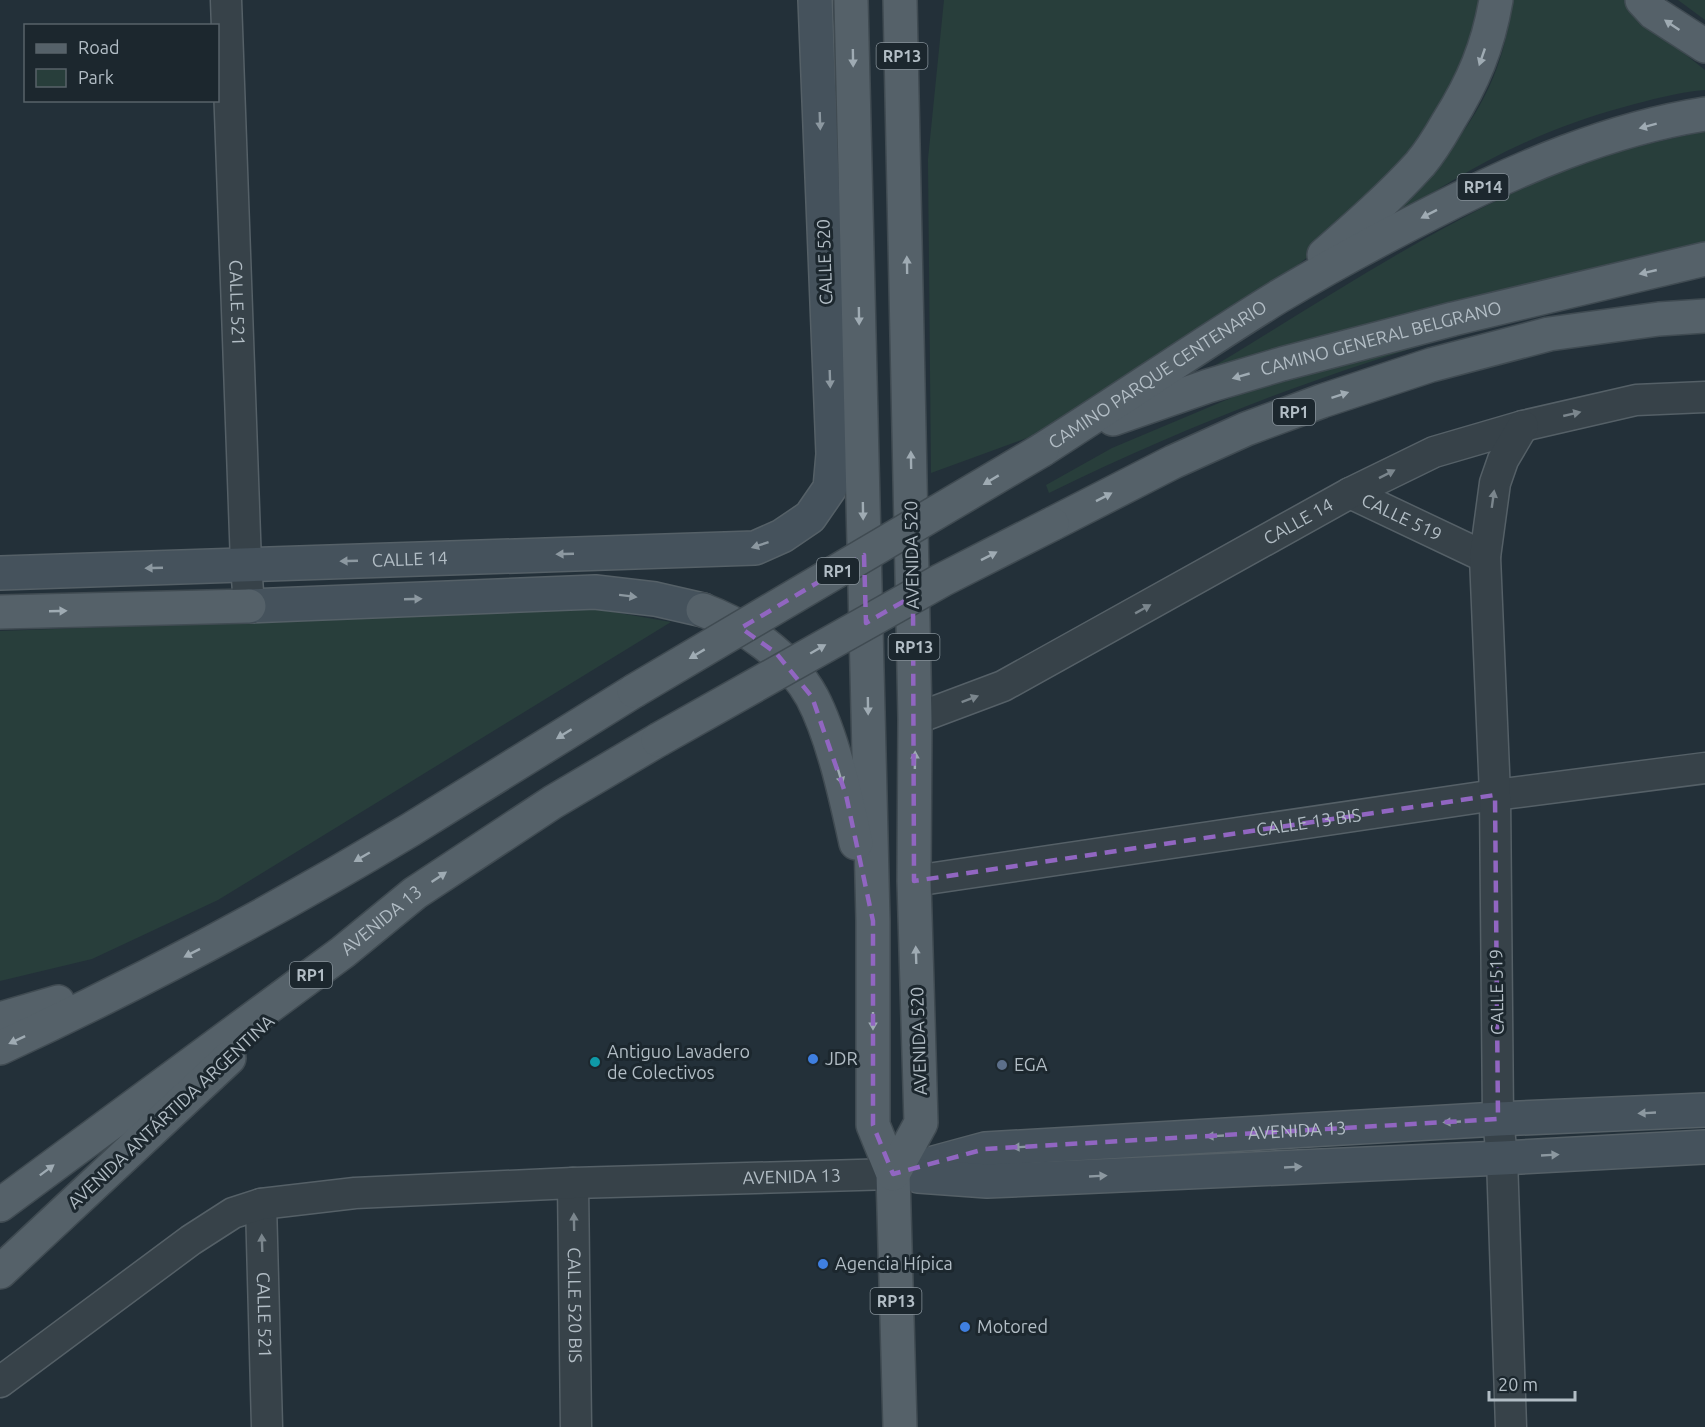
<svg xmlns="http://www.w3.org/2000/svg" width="1705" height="1427" font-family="Ubuntu,sans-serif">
<rect width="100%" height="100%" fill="#233039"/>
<g fill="#283e3b">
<path d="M944,0H1481L1479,39L1421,162L1286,275L1052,429L931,473L928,159Z"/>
<path d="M1512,0H1625L1676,47L1705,70V90C1678,92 1650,100 1624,107C1528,133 1460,173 1378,228C1446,158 1502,103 1512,0Z"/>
<path d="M1678,0H1705V20Z"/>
<path d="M1705,131V244L1204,372C1326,299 1445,217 1577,165C1618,149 1663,141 1705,131Z"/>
<path d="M1469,332C1324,372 1184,427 1049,493L1046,485L1112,448L1257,387Z"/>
<path d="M596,609L671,622L218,900L92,959L0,981V631Z"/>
</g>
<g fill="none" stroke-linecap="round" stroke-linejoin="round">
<defs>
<g id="street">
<path id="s1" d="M226,0L246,564L249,606"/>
<path id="s2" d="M1350,493L1485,557"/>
<path id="s3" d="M915,719L1003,686L1350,493L1434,452L1523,426L1636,400L1705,397"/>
<path id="s4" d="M914,881L1495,795L1705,768"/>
<path id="s5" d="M573,1183L576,1427"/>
<path id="s6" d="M261,1204L267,1427"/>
<path id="s7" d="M0,1382L191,1240L233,1213L261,1204L355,1193L573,1183L893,1174"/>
<path d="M1511,1427L1502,1158L1498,1119L1495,795L1485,557L1495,483L1503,460L1523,426"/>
</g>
<g id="secondary">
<path id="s8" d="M0,573L755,548L782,536L810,517L830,488L833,454L815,0"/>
<path d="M249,606L595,592L655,599L703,610"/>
<path id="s9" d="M893,1174L985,1149L1498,1119L1705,1110"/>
<path d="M918,1176L987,1181L1502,1158L1705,1147"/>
</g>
<g id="primary">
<path d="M851,0L873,921V1125L893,1174L900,1427"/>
<path d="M1642,0L1654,13L1705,46"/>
<path d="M1324,255C1357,226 1391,196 1420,164C1431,151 1440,136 1448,122C1473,82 1488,47 1496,0"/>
<path id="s10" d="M1113,419L1208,386L1282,364L1453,319L1705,259"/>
<path id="s11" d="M1042,450C1121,400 1198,346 1278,297C1328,267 1380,239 1433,212C1519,168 1609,129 1705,114"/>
<path d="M1052,524L1173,462L1246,429L1322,401L1431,365L1549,334L1659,319L1705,316"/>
<path d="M703,610C746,626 789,656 812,697C833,737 846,798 856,843"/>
<path d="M0,612L249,606"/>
<path d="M0,1019L58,1002"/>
<path d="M0,1048C140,983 277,910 410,830C485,784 559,737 634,691"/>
<path d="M893,1174L921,1123L914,881L915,719L900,0"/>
<path id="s12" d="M0,1205L343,952L415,893L553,802L658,740"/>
<path d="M0,1272L229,1058"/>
</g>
</defs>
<use href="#street" stroke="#556067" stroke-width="33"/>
<use href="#secondary" stroke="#556067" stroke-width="36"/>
<use href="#primary" stroke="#404b52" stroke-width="36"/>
<use href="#street" stroke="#374249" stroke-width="30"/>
<use href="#secondary" stroke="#45525c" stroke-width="33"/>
<use href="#primary" stroke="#556169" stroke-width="33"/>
<defs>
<g id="primary-bridge">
<path d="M634,691L1042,450"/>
<path d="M658,740L942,580L1052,524"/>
</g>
</defs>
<use href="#primary-bridge" stroke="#404b52" stroke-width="36" stroke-linecap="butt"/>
<use href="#primary-bridge" stroke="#556169" stroke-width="33"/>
</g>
<defs><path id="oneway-solid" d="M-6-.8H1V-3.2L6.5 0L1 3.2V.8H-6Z" transform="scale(1.5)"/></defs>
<g fill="#9fabb3">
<use href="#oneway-solid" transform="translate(1672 25) rotate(-146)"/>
<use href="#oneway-solid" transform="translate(1482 57) rotate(109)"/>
<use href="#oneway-solid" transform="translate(853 58) rotate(89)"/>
<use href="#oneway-solid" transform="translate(1648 126) rotate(165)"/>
<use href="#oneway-solid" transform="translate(1429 214) rotate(153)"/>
<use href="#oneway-solid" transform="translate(907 265) rotate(-91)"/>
<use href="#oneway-solid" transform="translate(1648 272) rotate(167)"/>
<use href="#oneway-solid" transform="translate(859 316) rotate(89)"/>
<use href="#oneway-solid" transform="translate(1241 376) rotate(164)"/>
<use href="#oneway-solid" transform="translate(1340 395) rotate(-18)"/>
<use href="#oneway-solid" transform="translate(911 460) rotate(-91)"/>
<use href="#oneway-solid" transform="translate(991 480) rotate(149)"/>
<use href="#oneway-solid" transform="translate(1104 497) rotate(-27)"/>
<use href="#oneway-solid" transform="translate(863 511) rotate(89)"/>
<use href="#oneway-solid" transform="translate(989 556) rotate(-27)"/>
<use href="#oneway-solid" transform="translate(58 611) rotate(-2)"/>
<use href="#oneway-solid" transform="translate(818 649) rotate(-30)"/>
<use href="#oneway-solid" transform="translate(697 654) rotate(149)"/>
<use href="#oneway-solid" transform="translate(868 706) rotate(89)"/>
<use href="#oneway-solid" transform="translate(564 734) rotate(148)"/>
<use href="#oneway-solid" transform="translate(915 760) rotate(-89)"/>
<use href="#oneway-solid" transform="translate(840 776) rotate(73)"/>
<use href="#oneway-solid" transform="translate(362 857) rotate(150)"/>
<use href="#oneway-solid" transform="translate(439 877) rotate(-34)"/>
<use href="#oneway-solid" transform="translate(192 953) rotate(153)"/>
<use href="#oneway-solid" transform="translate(916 955) rotate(-92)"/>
<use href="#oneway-solid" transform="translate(873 1021) rotate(90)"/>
<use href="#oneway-solid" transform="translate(17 1040) rotate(155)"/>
<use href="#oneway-solid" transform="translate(47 1170) rotate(-37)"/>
</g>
<g fill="#8c98a0">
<use href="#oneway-solid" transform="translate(820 121) rotate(88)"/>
<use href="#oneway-solid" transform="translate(830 379) rotate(88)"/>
<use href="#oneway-solid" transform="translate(760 545) rotate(162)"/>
<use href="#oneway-solid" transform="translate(565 554) rotate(178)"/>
<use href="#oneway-solid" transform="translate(349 561) rotate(178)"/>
<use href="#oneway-solid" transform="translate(154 568) rotate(178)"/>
<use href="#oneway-solid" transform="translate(628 596) rotate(7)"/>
<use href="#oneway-solid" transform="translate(413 599) rotate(-2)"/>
<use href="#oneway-solid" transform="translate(1647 1113) rotate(177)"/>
<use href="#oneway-solid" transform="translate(1452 1122) rotate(177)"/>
<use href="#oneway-solid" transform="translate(1215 1136) rotate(177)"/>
<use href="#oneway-solid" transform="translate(1021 1147) rotate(177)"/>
<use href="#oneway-solid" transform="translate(1550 1155) rotate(-3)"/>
<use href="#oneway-solid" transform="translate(1293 1167) rotate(-3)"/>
<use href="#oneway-solid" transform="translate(1098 1176) rotate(-3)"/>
</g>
<g fill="#7b868d">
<use href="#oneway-solid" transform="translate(1572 414) rotate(-13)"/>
<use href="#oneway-solid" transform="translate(1387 474) rotate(-27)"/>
<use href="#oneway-solid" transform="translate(1493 499) rotate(-82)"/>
<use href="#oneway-solid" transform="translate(1143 609) rotate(-29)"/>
<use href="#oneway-solid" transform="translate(970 699) rotate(-21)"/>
<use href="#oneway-solid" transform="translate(574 1222) rotate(-91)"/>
<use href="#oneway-solid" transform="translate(262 1243) rotate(-92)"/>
</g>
<path fill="none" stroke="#9166c1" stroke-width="4.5" stroke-dasharray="12 8" stroke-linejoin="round" d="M864,555L866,623L913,596L914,881L1495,795L1498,1119L985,1149L893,1174L873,1125V921L846,795L812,697L776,653L741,628Z"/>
<g fill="#3f7fe0" stroke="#1c272e" stroke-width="2">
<circle cx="813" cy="1059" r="6"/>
<circle cx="823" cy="1264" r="6"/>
<circle cx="965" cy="1327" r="6"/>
</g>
<circle fill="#0f9aa8" stroke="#1c272e" stroke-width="2" cx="595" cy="1062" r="6"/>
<circle fill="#5c6f8a" stroke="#1c272e" stroke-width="2" cx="1002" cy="1065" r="6"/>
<g text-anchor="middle" stroke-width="6" stroke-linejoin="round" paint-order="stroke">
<g fill="#1c272e" stroke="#859098" stroke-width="1.5">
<rect x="876.5" y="43" width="51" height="26" rx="4.5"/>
<rect x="1457.5" y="174" width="51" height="26" rx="4.5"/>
<rect x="1273" y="399" width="42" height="26" rx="4.5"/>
<rect x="817" y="558" width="42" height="26" rx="4.5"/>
<rect x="888.5" y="634" width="51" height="26" rx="4.5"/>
<rect x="290" y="962" width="42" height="26" rx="4.5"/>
<rect x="870.5" y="1288" width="51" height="26" rx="4.5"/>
</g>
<g font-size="16" font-weight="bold" fill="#b2bdc5">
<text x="902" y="62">RP13</text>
<text x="1483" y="193">RP14</text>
<text x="1294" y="418">RP1</text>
<text x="838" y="577">RP1</text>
<text x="914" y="653">RP13</text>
<text x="311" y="981">RP1</text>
<text x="896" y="1307">RP13</text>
</g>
<g font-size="18" fill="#b2bdc5" stroke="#1c272e">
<text transform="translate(825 262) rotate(-92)" y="6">CALLE 520</text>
<text dy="6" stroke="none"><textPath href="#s1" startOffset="303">CALLE 521</textPath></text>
<text dy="6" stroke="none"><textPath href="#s10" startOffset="280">CAMINO GENERAL BELGRANO</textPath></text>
<text dy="6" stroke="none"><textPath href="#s11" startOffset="138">CAMINO PARQUE CENTENARIO</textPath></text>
<text dy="6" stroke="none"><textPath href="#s2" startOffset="57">CALLE 519</textPath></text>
<text dy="6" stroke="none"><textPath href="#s3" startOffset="432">CALLE 14</textPath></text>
<text transform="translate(912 555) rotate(-91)" y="6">AVENIDA 520</text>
<text dy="6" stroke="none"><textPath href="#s8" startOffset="410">CALLE 14</textPath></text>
<text dy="6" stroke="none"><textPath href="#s4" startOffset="399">CALLE 13 BIS</textPath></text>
<text dy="6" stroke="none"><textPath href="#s12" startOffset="476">AVENIDA 13</textPath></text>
<text transform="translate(1497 992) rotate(-91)" y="6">CALLE 519</text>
<text transform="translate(919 1041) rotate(-92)" y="6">AVENIDA 520</text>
<text transform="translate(171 1112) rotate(-43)" y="6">AVENIDA ANTÁRTIDA ARGENTINA</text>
<text dy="6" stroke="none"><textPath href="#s9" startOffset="408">AVENIDA 13</textPath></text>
<text dy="6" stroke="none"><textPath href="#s7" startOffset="849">AVENIDA 13</textPath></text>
<text dy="6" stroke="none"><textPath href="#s5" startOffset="122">CALLE 520 BIS</textPath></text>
<text dy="6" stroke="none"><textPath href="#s6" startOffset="111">CALLE 521</textPath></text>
</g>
<g font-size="18" fill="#b2bdc5" stroke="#1c272e" text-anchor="start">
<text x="607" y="1058">Antiguo Lavadero<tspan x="607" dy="21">de Colectivos</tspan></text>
<text x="825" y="1065">JDR</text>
<text x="1014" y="1071">EGA</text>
<text x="835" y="1270">Agencia Hípica</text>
<text x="977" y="1333">Motored</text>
</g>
</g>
<rect x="24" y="24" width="195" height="78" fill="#1c272e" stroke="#58636a" stroke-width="1.5"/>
<rect x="36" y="44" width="30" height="9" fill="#556169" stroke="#58636a" stroke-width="1.5"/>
<text x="78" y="54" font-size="18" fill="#b2bdc5">Road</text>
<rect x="36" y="69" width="30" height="18" fill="#283e3b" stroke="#58636a" stroke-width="1.5"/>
<text x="78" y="84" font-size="18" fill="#b2bdc5">Park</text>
<path d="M1489 1391v9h86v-9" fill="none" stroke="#b2bdc5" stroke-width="3"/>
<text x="1498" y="1391" font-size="18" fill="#b2bdc5" stroke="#1c272e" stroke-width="4.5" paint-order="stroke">20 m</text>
</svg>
